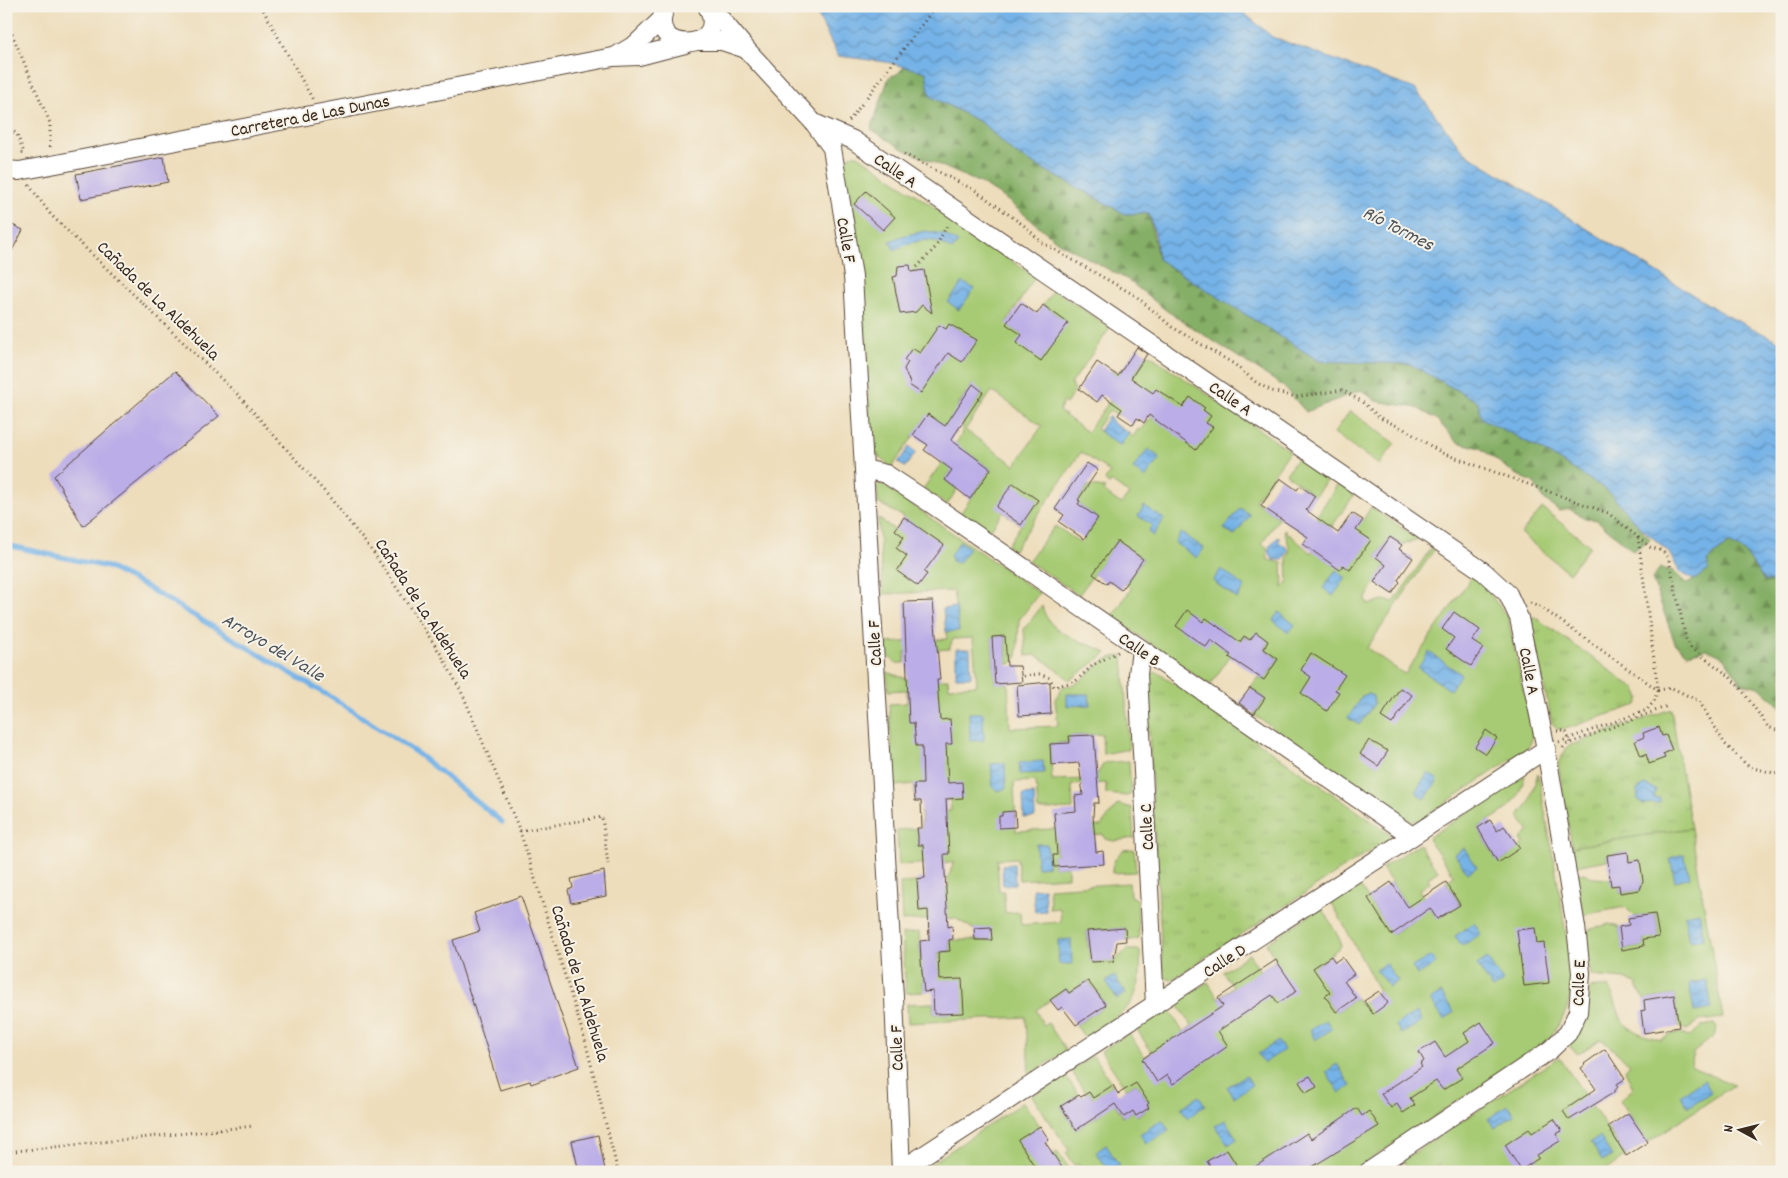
<svg xmlns="http://www.w3.org/2000/svg" width="1788" height="1178" font-family="Dekko,sans-serif">
<defs>
<pattern id="grass-tufts" width="24" height="20" patternUnits="userSpaceOnUse" patternTransform="scale(1.25)"><rect width="24" height="20" fill="#a7cb75"/><path d="M3 7l-1-3M5 7V3M7 7l1-3M15 17l-1-3M17 17v-4M19 17l1-3" fill="none" stroke="#91ae65"/></pattern>
<pattern id="forest-firs" width="22" height="20" patternUnits="userSpaceOnUse" patternTransform="scale(1.25)"><rect width="22" height="20" fill="#85af66"/><path d="M5 1l3.5 6h-7zM16 11l3.5 6h-7z" fill="#6e8f53"/></pattern>
<pattern id="water-waves" width="16" height="10" patternUnits="userSpaceOnUse" patternTransform="scale(1.25)"><rect width="16" height="10" fill="#74b2e7"/><path d="M0 5q4-4 8 0t8 0" fill="none" stroke="#6091bb"/></pattern>
</defs>
<rect width="100%" height="100%" fill="#f7f3e8"/>
<filter id="ink" filterUnits="userSpaceOnUse"><feTurbulence type="fractalNoise" baseFrequency=".02" numOctaves="2"/><feDisplacementMap in="SourceGraphic" scale="10" xChannelSelector="R" yChannelSelector="G"/><feConvolveMatrix kernelMatrix="1 2 1 2 8 2 1 2 1" color-interpolation-filters="sRGB"/></filter>
<filter id="wash" filterUnits="userSpaceOnUse"><feTurbulence type="fractalNoise" baseFrequency=".0096" numOctaves="4" result="noise"/><feDisplacementMap in="SourceGraphic" scale="20" xChannelSelector="R" yChannelSelector="G"/><feGaussianBlur stdDeviation="1.12" result="paint"/><feColorMatrix in="noise" values="0 0 0 0 0 0 0 0 0 0 0 0 0 0 0 0 0 1.4 0 .05"/><feComposite in="paint" operator="in"/></filter>
<g filter="url(#wash)">
<rect width="100%" height="100%" fill="#edddbb"/>
<g fill="url(#grass-tufts)" stroke="#717a4a">
<path d="M1535,617L1636,689L1640,698L1637,705L1565,729H1557L1552,723L1530,623L1531,618Z"/>
<path d="M1157,672L1389,833L1390,838L1171,980L1166,978L1163,973L1146,681L1148,675Z"/>
<path d="M1671,709L1691,828L1572,847L1558,763L1568,746Z"/>
</g>
<g fill="url(#forest-firs)" stroke="#606c42">
<path d="M905,66L926,72L930,96L982,123L1014,153L1125,214L1149,213L1158,259L1319,361L1410,364L1478,402L1481,418L1542,450L1607,490L1650,539L1633,551L1597,520L1585,518L1569,509L1559,511L1543,498L1533,482L1515,474L1480,448L1457,442L1436,419L1417,408L1376,401L1361,390L1306,412L1283,386L1167,311L1128,280L1058,242L1003,197L980,183L901,148L871,129L889,77L897,74Z"/>
<path d="M1729,543L1745,552L1764,581L1782,583V708L1759,687L1740,683L1725,658L1707,649L1688,654L1675,643L1652,579L1660,568L1673,571L1687,584L1694,580L1707,561Z"/>
</g>
<g fill="#a7cb75" stroke="#717a4a" fill-rule="evenodd">
<path d="M851,155H858L1035,277L1006,323L1022,335L1067,323L1043,305L1054,290L1110,328L1071,384L1074,392L1066,404L1063,402L1059,411L1087,432L1121,386L1109,372L1113,370L1119,373L1124,367L1134,374L1148,354L1290,451L1255,501L1279,518L1261,544L1267,547L1268,560L1282,563L1283,588L1288,580L1287,559L1290,549L1284,530L1311,553L1329,527L1316,517L1338,484L1354,495L1323,539L1336,537L1352,513L1363,520L1371,507L1418,539L1402,545L1390,537L1376,557L1386,565L1365,600L1369,605L1382,600L1394,602L1431,548L1434,550L1367,648L1401,672L1405,674L1472,576L1481,582L1508,618L1533,736L1528,748L1420,820L1413,821L1408,819L1254,715L1265,698L1250,688L1258,677L1264,680L1278,659L1264,649L1268,641L1256,633L1250,640L1244,636L1210,685L1112,617L1131,589L1126,584L1143,559L1117,541L1079,595L1028,561L1055,526L1081,543L1098,518L1078,504V500L1088,486L1105,488L1103,491L1121,504L1129,494L1111,481L1109,485L1105,480L1110,472L1081,452L1014,550L1007,546L1021,525L1003,512L988,533L960,514L991,469L966,451L945,480L957,489L947,505L923,489L961,436L965,413L968,414L983,392L972,385L957,407L959,409L956,434L928,415L892,467C881,460 874,454 871,441L860,262L842,169L843,162ZM992,391L1042,426L1015,465L965,430ZM1153,393L1152,417L1141,430L1138,429L1133,437L1129,433L1120,445L1096,429L1109,410L1118,415Z"/>
<path d="M1350,411L1395,443L1379,465L1334,433Z"/>
<path d="M1298,457L1328,478L1315,496L1286,474Z"/>
<path d="M880,483L1039,593L1019,620L1017,658L1012,663L1007,664L1005,636L992,637L995,683H1008L1010,728L1058,726L1055,700L1063,686C1088,687 1094,655 1123,656L1129,749L1103,754L1102,734L1070,736V742L1050,744L1052,780L1094,779L1104,763L1129,761L1131,794L1127,796L1106,794V783L1072,785L1073,809L1038,810L1036,781L1014,782L1016,831L1101,826L1118,804L1132,808L1134,838L1114,841L1105,839L1103,834L1060,838L1056,845L1057,855L1053,856L1054,867L1068,866V877L1019,880L1017,858L997,859L999,891H1004L1005,913L1020,912L1021,925L1061,922L1060,908L1050,909L1049,888L1129,883L1130,896L1137,899L1139,938L1126,941L1125,928L1087,931L1088,947L1090,948L1091,962L1114,961L1127,950H1140C1143,1005 1128,1010 1085,1038L1076,1025L1102,1008L1100,1005L1104,1002L1088,981L1069,993L1066,989L1036,1010L1043,1025L1048,1023L1066,1051L1029,1075L1026,1017L908,1023L907,1004L933,1003L934,1014L964,1013L923,982L924,992L906,993L902,934L919,932L921,961L938,960V952L950,951L949,940H991L955,918L902,921L900,883L917,882L919,911L947,909L946,887L949,886L948,878L954,862L899,865L897,830L922,828L921,812L951,810L950,799L915,801L914,784L894,786L889,704L907,703V690L888,691L887,672L913,681L948,679L949,687L977,685L973,638L953,639L949,649L905,652V663H896L887,655L886,643L947,639L946,632L959,630L953,591L883,594L878,518L895,530L904,517L878,503L877,486Z"/>
<path d="M1542,508L1590,546L1569,573L1521,534Z"/>
<path d="M1042,606C1049,636 1084,640 1107,653L1070,680L1041,658L1035,655L1026,656L1024,629Z"/>
<path d="M1538,773C1546,820 1556,868 1563,916C1567,942 1574,970 1570,997C1566,1015 1557,1030 1545,1043L1351,1172H1083L1078,1164L1075,1166L1066,1153L1069,1150L1032,1096L1065,1075L1079,1095L1061,1107L1076,1130L1102,1113L1089,1092L1086,1094L1071,1070L1093,1056L1113,1085L1106,1090L1123,1117L1133,1111L1137,1116L1148,1108L1147,1105L1149,1103L1136,1083L1126,1089L1101,1051L1129,1033L1144,1057L1152,1053L1136,1028L1168,1008L1183,1032L1192,1026L1176,1002L1208,982L1218,998L1233,987L1223,972L1249,954L1260,971L1276,960L1266,944L1322,907L1340,940L1341,946L1314,968L1330,993L1325,996L1336,1012L1356,998L1360,1004L1379,991L1331,901L1358,883L1392,935L1415,918L1382,868L1419,844L1438,871L1428,878L1430,882L1419,890L1437,919L1460,904L1446,882L1454,876L1428,838L1525,775C1516,810 1505,809 1478,828L1498,863L1524,844L1521,839L1529,831L1518,816L1529,803Z"/>
<path d="M1691,828L1723,1018L1699,1021L1687,1030L1679,1027L1674,995L1644,1000L1636,983L1624,979L1591,976L1585,931L1609,924L1619,927L1623,950L1644,946L1643,939L1659,936L1655,914L1635,917L1625,907L1583,915L1576,874L1585,873L1593,878L1610,879L1612,886L1619,885L1620,893L1640,890L1642,884L1639,860L1629,862L1627,852L1607,855V860L1575,866L1572,847Z"/>
<path d="M1134,849L1136,872L1112,873C1112,863 1115,858 1123,850Z"/>
<path d="M1596,987H1609C1614,996 1616,1004 1619,1013C1625,1032 1645,1035 1661,1040C1671,1034 1678,1030 1688,1037L1703,1026L1714,1024L1717,1028L1714,1036L1693,1053L1692,1067L1734,1085L1648,1142L1620,1100L1633,1089L1625,1070L1630,1064L1601,1039L1578,1054L1569,1046L1585,1022L1590,988Z"/>
<path d="M1559,1057L1626,1156L1603,1172H1445L1440,1164L1428,1172H1410L1403,1160Z"/>
<path d="M1023,1102L1040,1126L1035,1166L1057,1152L1070,1169L1066,1172H919Z"/>
</g>
<g fill="url(#water-waves)" stroke="#586e82">
<path d="M813,6H1236L1272,37L1415,89L1464,152L1722,313L1782,343V583L1764,581L1745,552L1729,543L1707,561L1709,570L1694,580L1680,572L1668,551L1636,523L1607,490L1542,450L1481,418L1478,402L1410,364L1319,361L1158,259L1155,234L1149,213L1125,214L1014,153L982,123L930,96L926,72L886,62L838,56Z"/>
<path d="M925,231L943,234L958,243L952,250C929,234 918,240 894,250L890,241L902,236Z"/>
<path d="M963,282L974,289L959,310L948,302Z"/>
<path d="M1109,416L1114,424L1129,433L1120,446L1099,431Z"/>
<path d="M909,447L916,452L905,467L898,463Z"/>
<path d="M1148,449L1160,458L1145,478L1133,469Z"/>
<path d="M1144,506L1164,519L1153,536L1148,532L1152,525L1138,516Z"/>
<path d="M1240,508L1250,515L1234,536L1224,529Z"/>
<path d="M1181,533L1204,548L1197,558L1175,543Z"/>
<path d="M1278,537L1280,539L1278,542L1286,546L1288,551L1283,560H1273L1269,551L1270,545Z"/>
<path d="M960,541L969,548L959,563L953,562L950,555Z"/>
<path d="M1221,569L1245,587L1237,599L1213,581Z"/>
<path d="M1336,570L1346,578L1333,596L1323,588Z"/>
<path d="M956,607L959,631L946,632L943,609Z"/>
<path d="M1279,612L1295,625L1288,633L1273,620Z"/>
<path d="M956,649H970L971,677H956Z"/>
<path d="M1429,652L1461,674L1450,690L1418,668Z"/>
<path d="M1067,694H1089L1090,705L1067,706Z"/>
<path d="M1368,694L1373,696L1374,704L1359,725L1348,718L1362,696Z"/>
<path d="M969,713H983L984,740L970,741Z"/>
<path d="M1043,761L1044,773L1020,774L1019,763Z"/>
<path d="M1005,763L1006,788L998,791L993,788L991,764Z"/>
<path d="M1428,773L1438,780L1425,799L1415,792Z"/>
<path d="M1645,785L1656,790L1654,798H1660V803L1643,804L1638,800L1637,790Z"/>
<path d="M1034,794L1035,817L1024,818L1023,795Z"/>
<path d="M1036,844H1047L1048,866L1037,867Z"/>
<path d="M1464,848L1477,867L1468,873L1454,854Z"/>
<path d="M1684,854L1690,877L1675,881L1670,858Z"/>
<path d="M1014,864L1015,884L1003,885L1002,865Z"/>
<path d="M1044,888L1046,911L1035,912L1033,889Z"/>
<path d="M1699,912L1704,939L1689,941L1684,915Z"/>
<path d="M1474,923L1481,934L1462,946L1455,936Z"/>
<path d="M1071,939L1072,964H1059L1058,940Z"/>
<path d="M1431,956L1436,964L1417,975L1412,967Z"/>
<path d="M1487,958L1503,982L1493,989L1477,965Z"/>
<path d="M1385,963L1398,981L1389,987L1376,970Z"/>
<path d="M1114,976L1126,993L1117,999L1106,982Z"/>
<path d="M1707,980L1712,1009L1694,1012L1689,983Z"/>
<path d="M1441,993L1454,1012L1444,1020L1430,1000Z"/>
<path d="M1417,1012L1422,1022L1401,1034L1396,1025Z"/>
<path d="M1326,1020L1332,1029L1315,1040L1310,1030Z"/>
<path d="M1278,1041L1284,1050L1264,1063L1258,1054Z"/>
<path d="M1337,1064L1351,1086L1340,1093L1326,1072Z"/>
<path d="M1246,1075L1252,1085L1234,1097L1227,1087Z"/>
<path d="M1704,1080L1711,1092L1688,1107L1680,1095Z"/>
<path d="M1199,1096L1205,1105L1188,1118L1181,1108Z"/>
<path d="M1507,1105L1514,1115L1495,1128L1488,1119Z"/>
<path d="M1162,1120L1169,1130L1146,1144L1140,1134Z"/>
<path d="M1225,1120L1237,1139L1228,1145L1215,1126Z"/>
<path d="M1600,1137L1612,1156L1602,1161L1591,1142Z"/>
<path d="M1106,1145L1119,1165L1109,1171L1096,1152Z"/>
</g>
<g fill="none" stroke-linecap="round" stroke-linejoin="round">
<path stroke="#74b2e7" stroke-width="5" d="M6,545L107,567L143,585L339,702L418,754L502,822"/>
</g>
<g id="blocks">
<g fill="#bbade7">
<path d="M164,157L168,182L81,199L76,174Z"/>
<path d="M866,191L895,217L883,230L854,204Z"/>
<path d="M6,222L23,230L6,262Z"/>
<path d="M910,265L911,272L924,270L932,313L922,305L916,312L900,314L893,277L897,276L898,266Z"/>
<path d="M1021,303L1037,314L1043,305L1068,323L1041,361L1016,343L1022,335L1006,324Z"/>
<path d="M949,324L977,340L962,362L948,353L921,393L909,385L910,383L904,369L908,362L904,360L912,348L920,353L939,325L946,329Z"/>
<path d="M1137,347L1147,354L1131,378L1153,393L1156,389L1183,407L1190,397L1205,408L1203,410L1211,416L1206,423L1213,427L1196,450L1149,415L1144,423L1137,418L1133,425L1118,415L1122,409L1102,395L1097,402L1079,389L1097,362L1118,376Z"/>
<path d="M175,371L219,416L83,526L54,476Z"/>
<path d="M973,384L983,392L951,440L991,469L970,499L945,480L952,470L924,450L928,445L913,435L928,414L945,426Z"/>
<path d="M1087,463L1098,470L1078,500L1080,501L1078,504L1098,518L1084,539L1059,522L1064,515L1055,509Z"/>
<path d="M1280,478L1297,490L1300,486L1315,496L1306,510L1338,533L1352,513L1363,520L1356,530L1371,540L1350,570L1343,565L1340,570L1303,544L1308,537L1261,506Z"/>
<path d="M1013,483L1038,500L1021,525L996,507Z"/>
<path d="M904,517L944,545L924,572L927,574L918,586L897,571L907,556L896,548L904,537L895,530Z"/>
<path d="M1390,537L1402,545L1399,549L1413,558L1398,580L1400,582L1392,594L1374,582L1386,565L1376,557Z"/>
<path d="M1117,541L1143,559L1121,590L1109,581L1107,584L1093,574Z"/>
<path d="M933,601L940,680H937L940,720L950,719L952,744H946L948,783L962,782L963,798L946,799L949,854H944L948,927L952,926L953,939L949,940L950,951L938,952L939,980L962,979L964,1013L934,1014L933,991L924,992L921,961L920,941L929,940L928,910L919,911L917,879L925,878L923,845H918V836L917,828H922L921,801H915L914,784H923L922,746H916L914,723H909L904,602Z"/>
<path d="M1187,610L1203,622L1206,618L1240,642L1244,636L1250,640L1256,632L1268,641L1264,649L1278,659L1264,680L1229,657L1231,655L1211,640L1206,647L1176,626Z"/>
<path d="M1454,612L1480,630L1472,641L1483,648L1471,666L1446,649L1454,638L1442,629Z"/>
<path d="M1005,636L1007,666H1020L1022,682L995,684L992,637Z"/>
<path d="M1311,653L1345,675L1335,690L1339,692L1327,711L1301,693L1311,677L1301,670Z"/>
<path d="M1050,682L1051,714L1019,716L1017,685Z"/>
<path d="M1250,688L1265,698L1254,714L1239,703Z"/>
<path d="M1400,688L1412,695L1392,724L1381,717Z"/>
<path d="M1659,727L1662,736L1666,735L1672,750L1663,754L1665,758L1649,764L1646,754L1641,756L1635,741L1644,737L1643,733Z"/>
<path d="M1486,730L1497,738L1486,754L1475,747Z"/>
<path d="M1094,735L1099,803H1094L1093,816L1096,852L1103,851L1104,864L1054,867L1053,855H1057L1054,813L1076,811L1075,796L1083,795L1079,763L1051,765L1050,744L1070,743L1069,736Z"/>
<path d="M1369,740L1388,751L1378,766L1360,754Z"/>
<path d="M1015,811L1016,827L999,828V816H1002V812Z"/>
<path d="M1490,820L1497,831L1504,826L1520,848L1498,863L1478,828Z"/>
<path d="M1628,852L1629,862L1640,860L1643,881L1640,890L1620,893L1619,885L1611,886L1607,855Z"/>
<path d="M604,871L606,896L571,903L568,890L573,888L571,879Z"/>
<path d="M1391,882L1408,907L1446,882L1460,905L1437,919L1430,908L1391,935L1368,898Z"/>
<path d="M521,896L579,1067L531,1084L530,1081L500,1090L453,940L480,931L474,913Z"/>
<path d="M1655,914L1659,937L1643,939L1644,946L1622,950L1619,927L1629,925L1628,918Z"/>
<path d="M991,927L992,940H975L974,928Z"/>
<path d="M1125,928L1126,941L1117,942L1115,953L1113,954L1114,961L1091,962L1087,931Z"/>
<path d="M1535,928L1537,944L1544,943L1549,983L1524,986L1517,930Z"/>
<path d="M1331,956L1335,962L1342,957L1354,974L1344,981L1356,998L1336,1012L1325,996L1330,993L1313,968Z"/>
<path d="M1276,960L1297,991L1278,1003L1272,995L1218,1031L1228,1046L1173,1084L1167,1075L1157,1082L1142,1059L1223,1006L1218,998Z"/>
<path d="M1088,981L1106,1005L1076,1025L1062,1007L1058,1010L1050,1000L1066,989L1069,993Z"/>
<path d="M1379,991L1388,1003L1373,1014L1364,1001Z"/>
<path d="M1674,995L1679,1027L1644,1033L1641,1011L1645,1010L1644,1000Z"/>
<path d="M1481,1022L1495,1043L1456,1069L1462,1078L1443,1090L1436,1081L1410,1098L1415,1105L1403,1113L1397,1104L1391,1108L1381,1094L1422,1067L1420,1064L1424,1061L1419,1052L1435,1042L1445,1057L1469,1041L1464,1033Z"/>
<path d="M1605,1049L1625,1079L1617,1084L1618,1087L1613,1093L1569,1120L1563,1111L1596,1089L1581,1068L1585,1065L1584,1064Z"/>
<path d="M1310,1076L1317,1087L1306,1093L1299,1082Z"/>
<path d="M1136,1083L1149,1103L1147,1105L1149,1108L1136,1116L1133,1111L1124,1117L1115,1104L1076,1130L1061,1106L1079,1095L1081,1097L1089,1092L1093,1098L1113,1085L1118,1094Z"/>
<path d="M1357,1108L1362,1116L1369,1111L1379,1126L1304,1172H1247L1307,1133L1311,1139Z"/>
<path d="M1628,1113L1648,1142L1626,1156L1608,1127Z"/>
<path d="M1554,1119L1562,1131L1556,1134L1560,1141L1537,1155L1539,1158L1521,1170L1505,1145L1529,1129L1532,1133Z"/>
<path d="M1040,1126L1049,1140L1045,1142L1065,1172H1038L1018,1140Z"/>
<path d="M598,1135L605,1170L579,1172L572,1141Z"/>
<path d="M1227,1150L1241,1172H1213L1207,1161Z"/>
</g>
</g>
</g>
<g filter="url(#ink)">
<use href="#blocks" fill-opacity="0" stroke="#564536" stroke-width="1"/>
<g fill="none" stroke-linecap="round" stroke-linejoin="round">
<defs>
<g id="street">
<path d="M666,6C642,56 733,53 707,6"/>
<path d="M708,8L716,13L746,49L814,123L832,148L853,276L894,997L901,1172"/>
<path d="M698,41H722L746,49"/>
<path d="M616,56L636,44L662,19"/>
<path d="M814,123L853,140L1484,572L1508,594L1519,618L1546,749L1576,927L1581,973L1578,1012L1568,1033L1550,1050L1368,1172"/>
<path d="M6,170L19,171L46,166L613,57L639,56L685,44"/>
<path d="M864,469L886,474L933,505L1412,836"/>
<path d="M1141,650L1138,674L1155,1005"/>
<path d="M901,1170L1546,749"/>
</g>
</defs>
<use href="#street" stroke="#564536" stroke-width="20"/>
<g stroke="#564536" stroke-width="3" stroke-dasharray="1 4" stroke-linecap="butt">
<path d="M261,6L313,100"/>
<path d="M6,20L50,123V151"/>
<path d="M849,121L936,6"/>
<path d="M6,126L17,134L24,153L21,154"/>
<path d="M904,154L976,191L1026,227L1041,242L1136,296L1172,327L1234,364L1257,383L1272,391L1295,397L1342,390L1361,401L1380,418L1404,429L1442,453L1608,513L1650,547L1663,551L1669,560L1686,639L1691,648L1728,675L1742,690L1768,727L1782,732"/>
<path d="M29,185L51,215L239,396L331,499L373,552L442,656L463,695L520,831L585,1040L618,1172"/>
<path d="M917,267L936,247L948,223"/>
<path d="M1530,603L1542,608L1658,690L1672,688L1699,701L1725,744L1749,767L1782,775"/>
<path d="M1024,676L1039,674L1050,678L1054,687L1076,681L1093,665L1118,652"/>
<path d="M1557,731H1566L1570,743"/>
<path d="M1559,742L1647,710L1654,701L1658,690L1638,537"/>
<path d="M1563,748L1565,745L1668,706"/>
<path d="M520,831L602,817L608,864"/>
<path d="M6,1152L254,1126"/>
</g>
<use href="#street" stroke="#fff" stroke-width="18"/>
</g>
</g>
<g text-anchor="middle" stroke-width="4" stroke-linejoin="round" paint-order="stroke">
<g font-size="18" fill="#3b2a1e" stroke="#f7f3e8">
<text transform="translate(310 115) rotate(-11)" y="6">Carretera de Las Dunas</text>
<text transform="translate(896 170) rotate(34)" y="6">Calle A</text>
<text transform="translate(847 240) rotate(80)" y="6">Calle F</text>
<text transform="translate(159 300) rotate(44)" y="6">Cañada de La Aldehuela</text>
<text transform="translate(1231 398) rotate(34)" y="6">Calle A</text>
<text transform="translate(424 608) rotate(57)" y="6">Cañada de La Aldehuela</text>
<text transform="translate(874 643) rotate(-93)" y="6">Calle F</text>
<text transform="translate(1140 649) rotate(35)" y="6">Calle B</text>
<text transform="translate(1530 671) rotate(79)" y="6">Calle A</text>
<text transform="translate(1146 827) rotate(-93)" y="6">Calle C</text>
<text transform="translate(1224 960) rotate(-33)" y="6">Calle D</text>
<text transform="translate(581 983) rotate(73)" y="6">Cañada de La Aldehuela</text>
<text transform="translate(1578 983) rotate(-88)" y="6">Calle E</text>
<text transform="translate(896 1048) rotate(-92)" y="6">Calle F</text>
</g>
<g font-size="19" font-style="italic" fill="#4c535a" stroke="#f7f3e8">
<text transform="translate(1399 227) rotate(27)" y="7">Río Tormes</text>
<text transform="translate(274 646) rotate(31)" y="7">Arroyo del Valle</text>
</g>
</g>
<rect width="1788" height="1178" fill="none" stroke="#f7f3e8" stroke-width="25"/>
<g transform="translate(1740 1130) rotate(277)" stroke="#f7f3e8" stroke-width="4" paint-order="stroke">
<path d="M0-4L9 19L0 12L-9 19Z" fill="#3b2a1e"/>
<text y="-8" font-size="14" font-weight="bold" text-anchor="middle" fill="#3b2a1e">N</text>
</g>
</svg>
